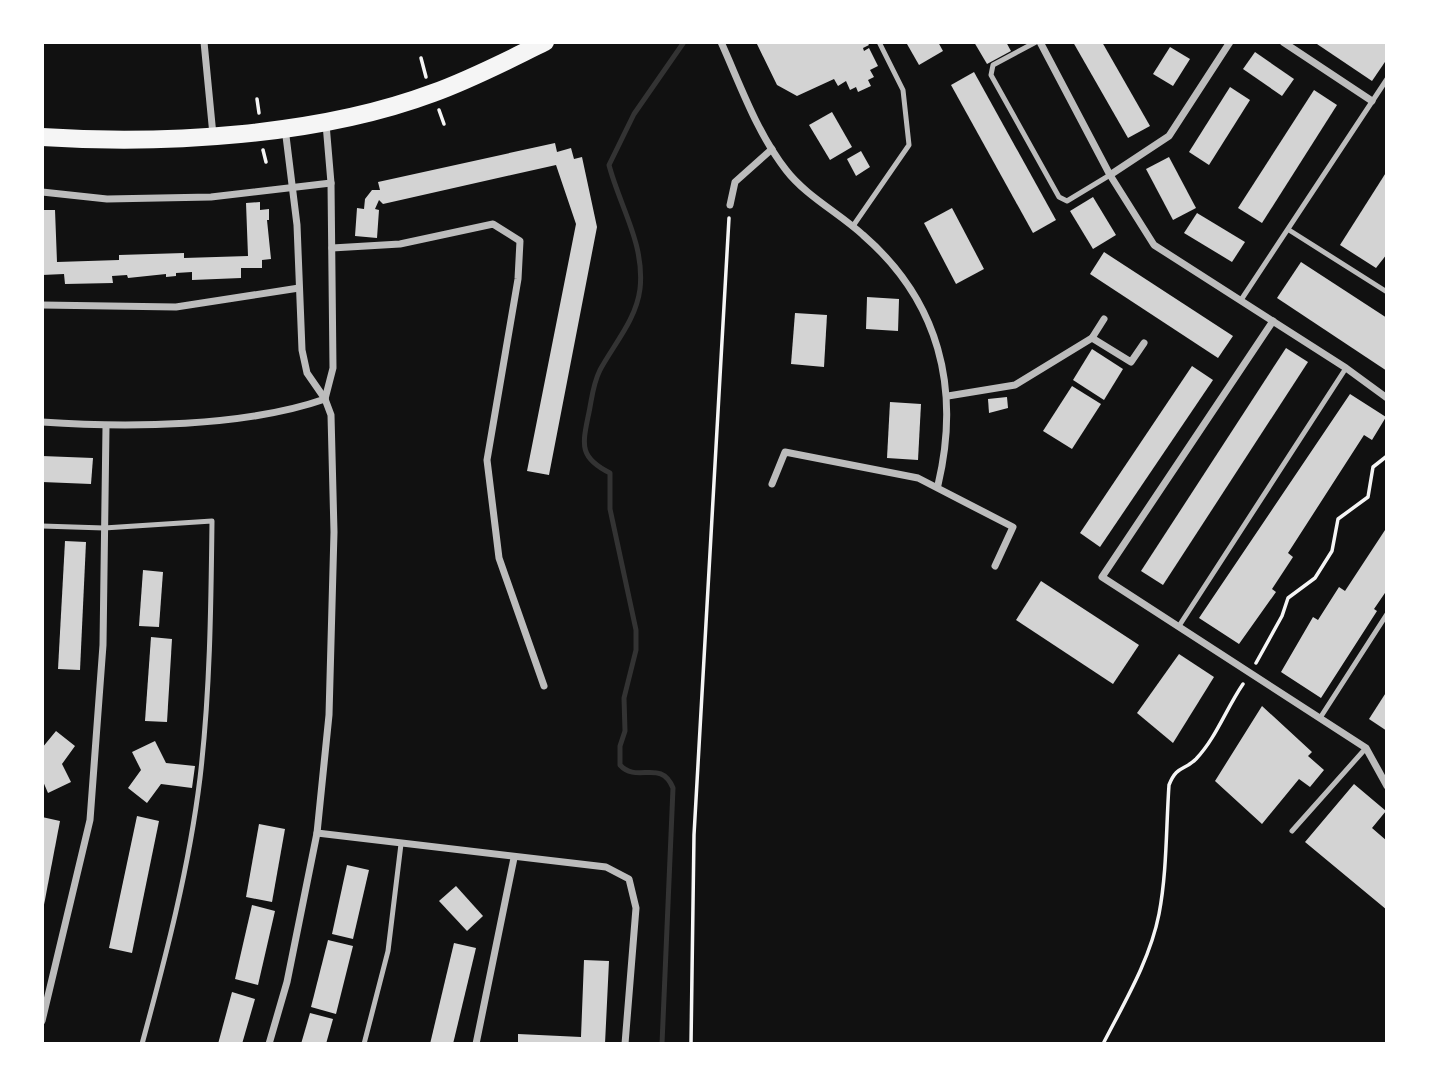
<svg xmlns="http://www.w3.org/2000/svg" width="1429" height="1086" font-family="'Exo 2',sans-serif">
<rect width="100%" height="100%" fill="#111"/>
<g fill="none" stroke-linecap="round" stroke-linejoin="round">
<path stroke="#333" stroke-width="5" d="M662,1044L673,788C661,758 637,784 620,765V746L625,731L624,698L636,650V630L610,509V473C580,458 582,446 588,417C592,400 592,386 600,370C614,344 636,320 640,289C645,244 620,207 609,165L634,114L684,42"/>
</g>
<g fill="#d3d3d3">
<path d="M756,42H867L869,45L863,48L864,51L869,48L878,66L870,70L874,77L868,80L871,86L858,92L856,87L850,90L846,81L838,86L834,79L797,96L777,85Z"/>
<path d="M911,42H938L943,51L919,65L907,44Z"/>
<path d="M974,42H1006L1011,51L987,64Z"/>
<path d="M1073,42H1102L1150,126L1128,138Z"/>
<path d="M1314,42H1387V59L1372,81Z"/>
<path d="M1170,47L1190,59L1173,86L1153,74Z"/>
<path d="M1255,52L1294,79L1282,96L1243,69Z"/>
<path d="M974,72L1056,220L1033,233L951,85Z"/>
<path d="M1230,87L1250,100L1209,165L1189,152Z"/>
<path d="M1314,90L1337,105L1262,223L1238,208Z"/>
<path d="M832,112L852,147L830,160L809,125Z"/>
<path d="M555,143L557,152L571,148L574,159L582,157L597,227L549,475L527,471L576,224L556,165L383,204L379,200L375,209L379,210L377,238L355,236L357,208L364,209L365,199L372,190H380L378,182Z"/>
<path d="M861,151L870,167L856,176L847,159Z"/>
<path d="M1169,157L1196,208L1173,220L1146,169Z"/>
<path d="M1387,171V254L1376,268L1340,245Z"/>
<path d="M1093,197L1116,235L1093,249L1070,211Z"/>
<path d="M260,202V210L269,209V220H267L271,259L262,260V268H241V278L192,280V272L176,273V276L166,277V274L128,278L127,275L112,276L113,283L65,284L64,274L42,275V210H55L57,262L119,260V255L184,253V258L248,256L246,203Z"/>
<path d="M952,208L984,269L956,284L924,223Z"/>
<path d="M1197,213L1245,242L1232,262L1184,233Z"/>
<path d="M1104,252L1233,336L1218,358L1090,274Z"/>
<path d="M1301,262L1387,318V371L1277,298Z"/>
<path d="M867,297L899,299L898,331L866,329Z"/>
<path d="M795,313L827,315L824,367L791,364Z"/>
<path d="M1286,348L1308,362L1163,585L1141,571Z"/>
<path d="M1092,349L1123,369L1104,400L1073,380Z"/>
<path d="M1192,366L1213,380L1100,547L1080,533Z"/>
<path d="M1072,386L1101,404L1072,449L1043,431Z"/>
<path d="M1350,394L1386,417L1372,440L1364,435L1288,553L1293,557L1272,589L1276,592L1239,644L1199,618Z"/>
<path d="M1007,397L1008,408L989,413L988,399Z"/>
<path d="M890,402L921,404L918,460L887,458Z"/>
<path d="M42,456L93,458L91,484L42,482Z"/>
<path d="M1387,527V590L1374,609L1377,611L1321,698L1281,672L1313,617L1318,620L1339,587L1345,591Z"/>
<path d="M65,541L86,542L80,670L58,669Z"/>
<path d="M143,570L163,572L159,627L139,626Z"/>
<path d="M1041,581L1139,645L1113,684L1016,620Z"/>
<path d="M151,637L172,639L167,722L145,721Z"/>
<path d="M1179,654L1214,677L1173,743L1137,713Z"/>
<path d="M1387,691V731L1369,719Z"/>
<path d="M1262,706L1312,752L1308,756L1324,770L1310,787L1299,779L1262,824L1215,781Z"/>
<path d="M56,731L75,746L62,764L71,782L48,793L42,779V748Z"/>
<path d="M155,741L166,763L195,766L192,788L161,784L147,803L128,788L141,770L132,752Z"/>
<path d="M1354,784L1386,811L1372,828L1387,841V910L1305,842Z"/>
<path d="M137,816L159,821L132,953L109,948Z"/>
<path d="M42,817L60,821L43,910H42Z"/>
<path d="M259,824L285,829L272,902L246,897Z"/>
<path d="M347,865L369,870L353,939L332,934Z"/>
<path d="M456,886L483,916L467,931L439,901Z"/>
<path d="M252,905L275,911L258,985L235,979Z"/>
<path d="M328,940L353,946L336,1014L311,1007Z"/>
<path d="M454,943L476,948L453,1044H430Z"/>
<path d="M584,960L609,961L605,1044H518V1034L581,1037Z"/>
<path d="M232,992L255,999L242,1044H218Z"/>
<path d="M310,1013L333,1019L326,1044H301Z"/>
</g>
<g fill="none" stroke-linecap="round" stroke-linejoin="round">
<g stroke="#f5f5f5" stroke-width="3.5">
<path d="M421,58L426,77"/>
<path d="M257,99L259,113"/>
<path d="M439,110L444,124"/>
<path d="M263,150L266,162"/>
<path d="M1256,663L1282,616L1288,598L1315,578L1332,551L1338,519L1368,497L1373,467L1387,456"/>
<path d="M691,1044L694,835L729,218"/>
<path d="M1103,1044C1124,1003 1150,960 1159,914C1167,872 1166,828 1169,785C1177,765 1184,771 1196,759C1216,738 1226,709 1243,684"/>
</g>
<g stroke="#bcbcbc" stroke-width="5">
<path d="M1036,42L993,65L991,75L1059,197L1067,201L1110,175"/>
<path d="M853,226L909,145L903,90L879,42"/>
<path d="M1289,230L1387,292"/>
<path d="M1241,300L1387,79"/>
<path d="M42,526L104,528L212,521C211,607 210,693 200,778C189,868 166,956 142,1044"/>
<path d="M1179,626L1346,368"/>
<path d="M1320,718L1387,614"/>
<path d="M1292,831L1366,748"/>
<path d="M364,1044L388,951L401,844"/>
</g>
<g stroke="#bcbcbc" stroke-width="7">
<path d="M204,42L213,135"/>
<path d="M721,42C740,84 757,133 786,170C806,196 839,213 863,235C939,301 961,388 938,485"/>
<path d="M1040,42L1110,175L1154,245L1346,368L1387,398"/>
<path d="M1283,42L1372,101"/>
<path d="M1110,175L1169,136L1230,42"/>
<path d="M42,192L107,199L211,197L331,183"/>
<path d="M730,205L735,182L772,149"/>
<path d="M332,248L400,244L493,224L520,241L518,279L487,460L499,558L544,686"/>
<path d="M42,305L176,307L299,288"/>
<path d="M1273,321L1102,577L1366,748L1387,786"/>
<path d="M1092,338L1131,362L1144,343"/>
<path d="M948,396L1015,385L1092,338L1104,319"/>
<path d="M325,399L333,368L331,183L326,124"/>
<path d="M42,422C127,428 245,427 325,399"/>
<path d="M772,484L785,452L918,478L1013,527L995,566"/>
<path d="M317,833L606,867L629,879L636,908L625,1044"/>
<path d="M42,1021L90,820L103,645L106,427"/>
<path d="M269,1044L287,982L317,833L329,715L334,532L331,415L325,399L307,373L302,350L297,225L285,128"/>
<path d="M476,1044L514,858"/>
</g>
<path stroke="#f5f5f5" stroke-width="18" d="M42,137C164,145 318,136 433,93C472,79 508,60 545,42"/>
</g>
<rect width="1429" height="1086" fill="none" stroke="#ffffff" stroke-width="88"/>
</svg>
